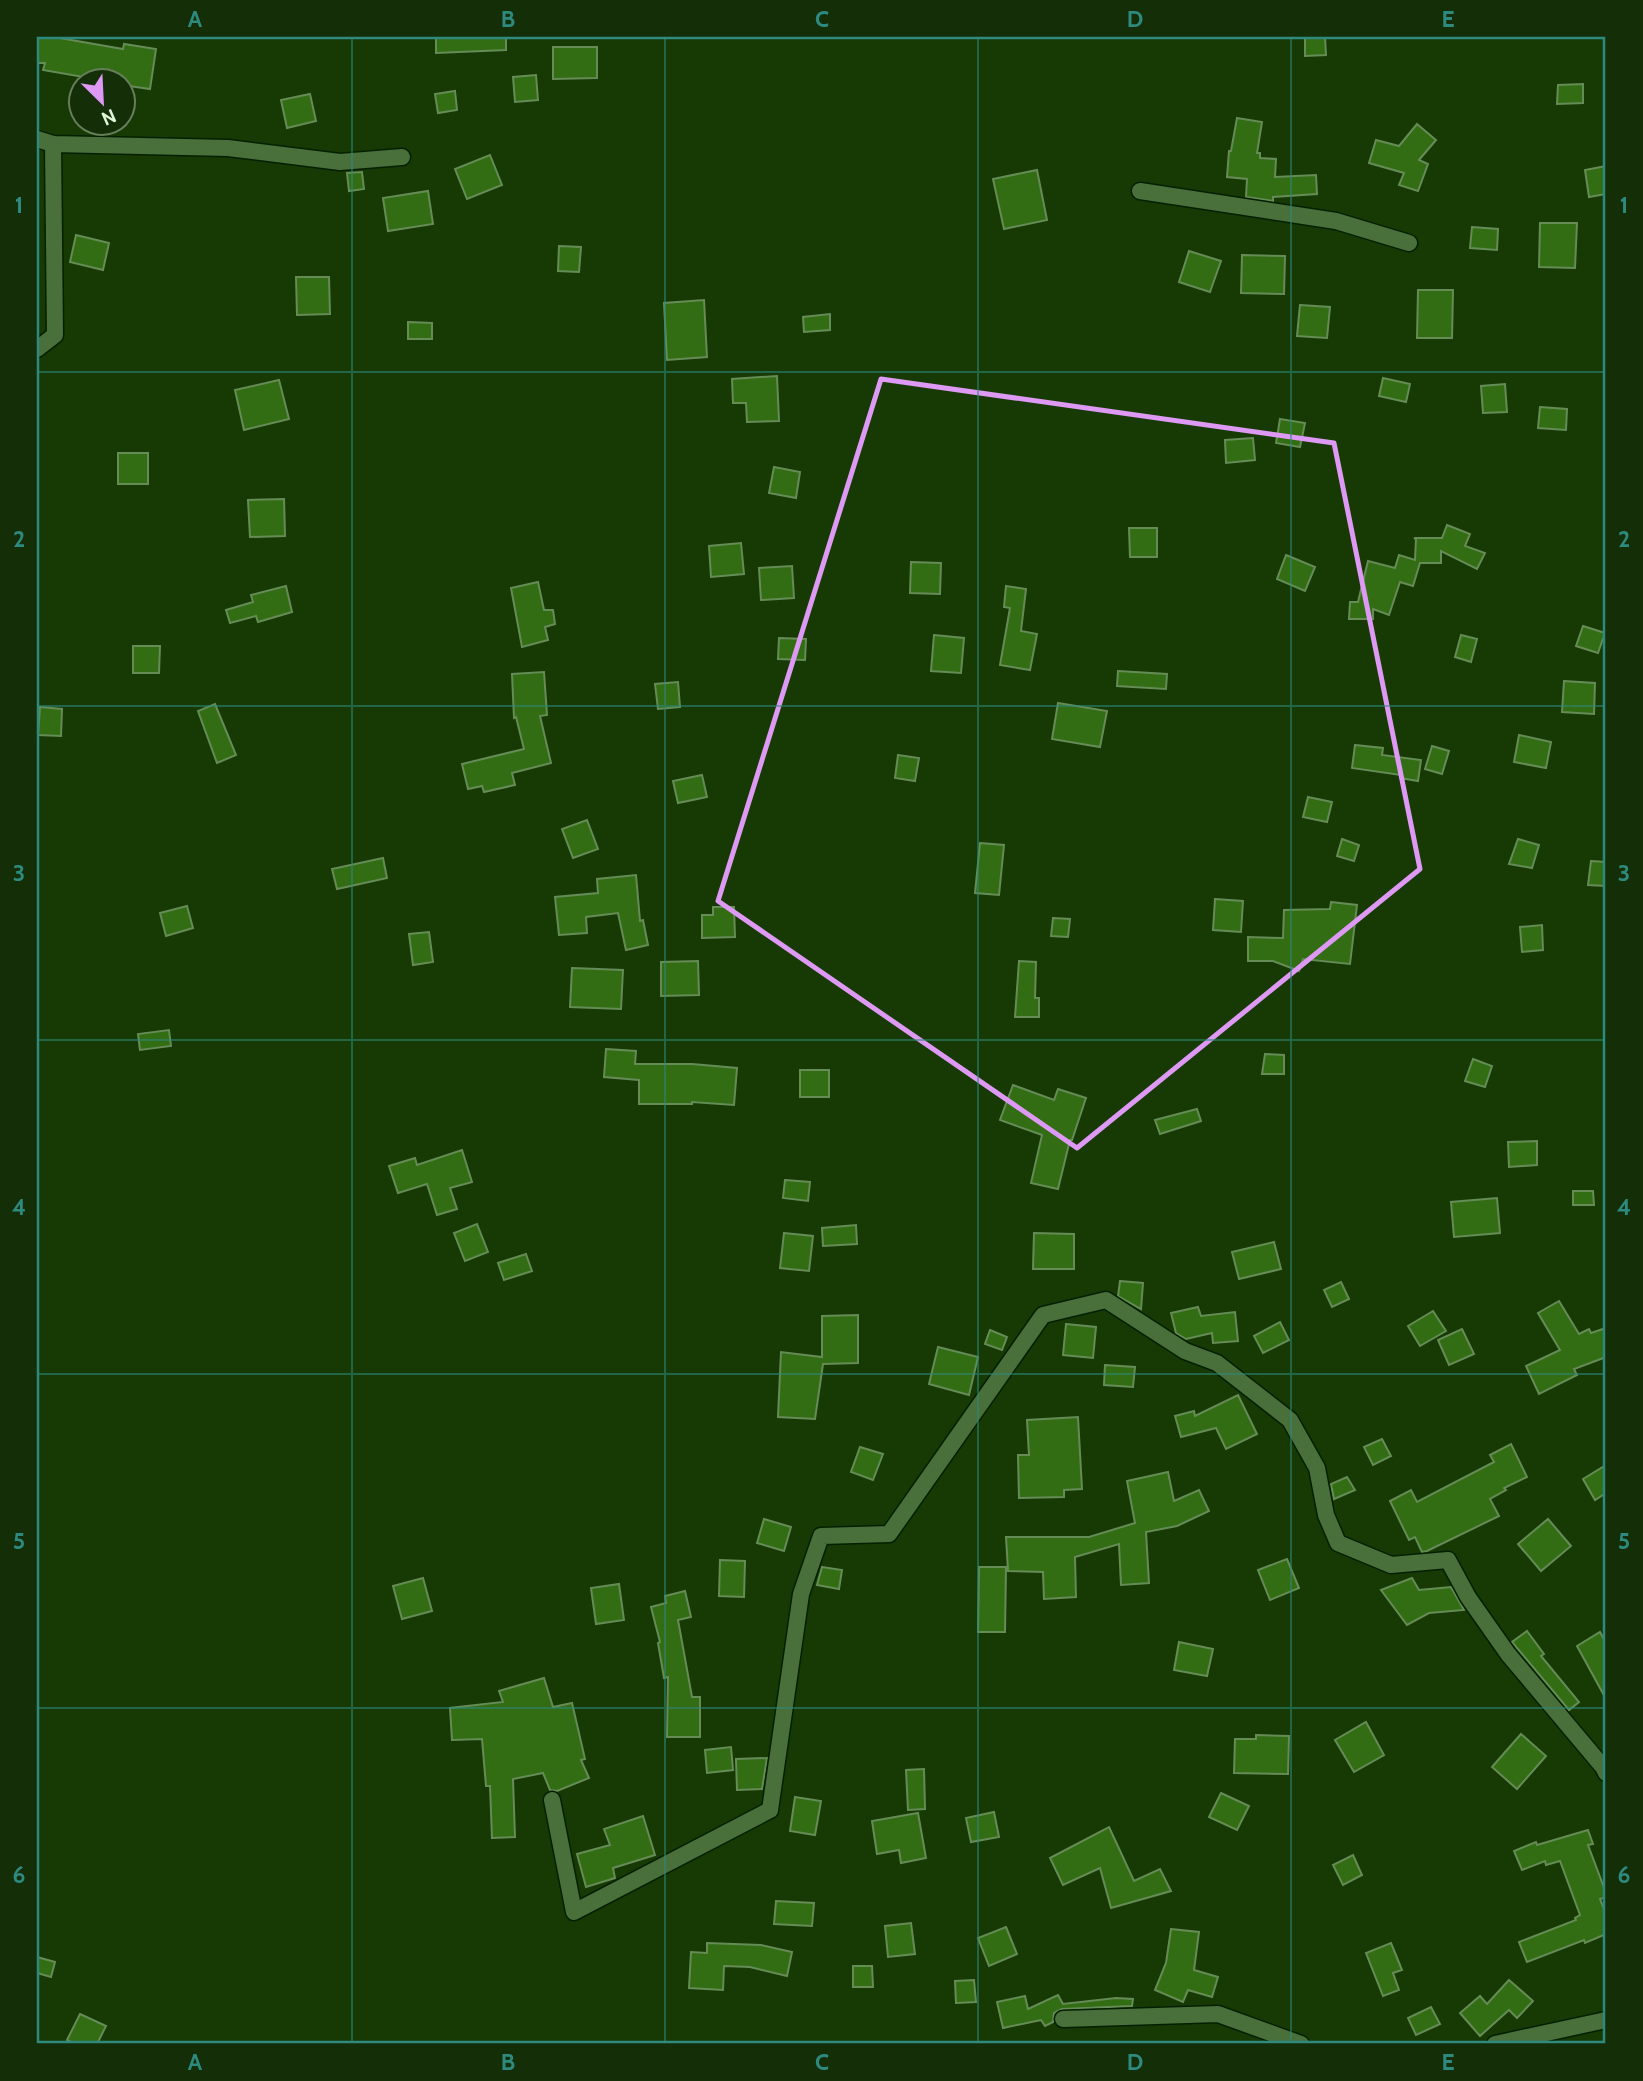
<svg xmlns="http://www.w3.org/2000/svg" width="1643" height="2081" font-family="Cabin,sans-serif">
<rect width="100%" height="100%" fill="#173a05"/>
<g fill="#326c13" stroke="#658b56" stroke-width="2">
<path d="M37,37H54L123,49L124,44L156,49L150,89L122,85V80H101L43,70L45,63H37Z"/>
<path d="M436,37H506V50L436,53Z"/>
<path d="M1305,37H1325L1326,55L1305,56Z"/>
<path d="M553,47H597V78L553,79Z"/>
<path d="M536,75L538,100L515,102L513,77Z"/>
<path d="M1583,84V103L1557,104L1558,85Z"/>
<path d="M455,91L457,110L438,113L435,94Z"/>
<path d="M310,94L316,121L287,128L281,100Z"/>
<path d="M1237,118L1262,122L1257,153H1260V158L1276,159L1275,177L1316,175L1317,194L1273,197V201L1246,197L1247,179L1227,177L1229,151H1231Z"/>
<path d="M1417,124L1436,140L1419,160L1428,164L1418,191L1399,185L1404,173L1369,163L1376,140L1399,146Z"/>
<path d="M490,155L502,185L467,199L455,169Z"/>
<path d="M1606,166V194L1589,197L1585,170Z"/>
<path d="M1037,170L1047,220L1004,229L993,179Z"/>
<path d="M362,172L364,189L349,191L347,173Z"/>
<path d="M428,191L433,224L388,231L383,198Z"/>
<path d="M1540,223H1577L1575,268L1539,267Z"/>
<path d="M1472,227L1498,229L1497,250L1470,248Z"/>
<path d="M76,235L109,243L103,270L70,262Z"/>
<path d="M559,246L581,247L579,272L558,271Z"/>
<path d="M1189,251L1221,261L1210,292L1179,282Z"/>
<path d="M1242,255L1285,256L1284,294L1241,293Z"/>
<path d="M296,277H329L330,314L297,315Z"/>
<path d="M1418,290H1453L1452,338H1417Z"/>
<path d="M704,300L707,357L667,360L664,303Z"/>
<path d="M1300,305L1330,307L1327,338L1297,336Z"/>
<path d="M830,314V330L804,332L803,317Z"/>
<path d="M408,322L432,323V339H408Z"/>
<path d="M777,376L779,421L747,422L746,403H733L732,379Z"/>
<path d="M1383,378L1410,384L1406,402L1379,396Z"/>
<path d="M279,380L289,419L244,430L235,390Z"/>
<path d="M1505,384L1507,412L1483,413L1481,386Z"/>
<path d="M1540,407L1567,409L1566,430L1538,428Z"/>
<path d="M1280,419L1305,423L1300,447L1276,443Z"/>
<path d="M1253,438L1255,460L1226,463L1225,440Z"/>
<rect x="118" y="453" width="30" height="31"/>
<path d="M774,467L800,472L796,498L769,493Z"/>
<path d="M284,499L285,536L250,537L248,500Z"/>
<path d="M1447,525L1470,534L1465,546L1485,553L1477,569L1441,551V563H1420L1413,586L1400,582L1389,615L1373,609V619H1349L1350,602H1358L1368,561L1395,568L1399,555L1415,560L1416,539L1414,538H1442Z"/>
<path d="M1129,528H1157V557H1130Z"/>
<path d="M741,543L744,574L711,577L709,546Z"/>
<path d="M1286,555L1315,567L1305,591L1277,579Z"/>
<path d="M911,562L941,563L940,594L910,593Z"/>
<path d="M792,566L794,598L761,600L759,568Z"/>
<path d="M538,582L544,610H553L555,624L545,627L548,640L522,647L511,588Z"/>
<path d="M286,586L292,612L258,622L256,616L230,623L226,610L253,602L251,595Z"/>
<path d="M1006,586L1026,589L1021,631L1037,634L1030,670L1000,665L1010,608L1004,607Z"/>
<path d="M1583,626L1605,633L1598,653L1576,646Z"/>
<path d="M934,635L964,638L961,673L931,671Z"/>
<path d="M1461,635L1477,639L1471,662L1455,657Z"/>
<path d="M779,638L806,639L805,660L778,659Z"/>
<path d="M133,646H160L159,673H133Z"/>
<path d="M1118,671L1167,674L1166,689L1117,686Z"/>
<path d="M544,672L547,715L540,716L551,763L512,773L515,785L484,792L482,786L468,789L462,764L524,749L516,717L514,718L512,674Z"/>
<path d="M1564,681L1595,683L1594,714L1562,712Z"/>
<path d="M678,682L680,707L658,709L655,684Z"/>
<path d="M1058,703L1107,711L1100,747L1052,739Z"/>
<path d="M215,704L236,755L217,763L198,711Z"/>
<path d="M40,707L62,709L61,736L38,735Z"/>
<path d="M1519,735L1551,742L1546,768L1514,762Z"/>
<path d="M1355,745L1383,748L1382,755L1421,760L1418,781L1400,778L1401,775L1352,768Z"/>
<path d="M1432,746L1449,751L1442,774L1425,769Z"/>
<path d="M898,755L919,758L915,781L895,778Z"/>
<path d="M702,775L707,797L678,803L673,781Z"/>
<path d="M1308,797L1332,802L1327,822L1303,817Z"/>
<path d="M587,820L598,849L573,858L562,829Z"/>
<path d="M1342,839L1359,845L1354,861L1337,856Z"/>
<path d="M1518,839L1539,845L1532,868L1509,864Z"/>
<path d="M980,843L1004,845L999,895L975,893Z"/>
<path d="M383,858L387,878L337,889L332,869Z"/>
<path d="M1591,861L1606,862V886L1588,885Z"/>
<path d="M636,875L640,921L643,920L648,945L626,950L618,913L586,917L587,933L559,935L555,897L598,893L597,879Z"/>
<path d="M1215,899L1243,901L1241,932L1213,930Z"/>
<path d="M1331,902L1357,905L1350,964L1303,959L1299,971L1273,961H1248V937L1283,938L1284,910L1330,909Z"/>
<path d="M187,906L193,928L166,936L160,913Z"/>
<path d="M713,907H734L735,937L702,938V915H713Z"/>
<path d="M1053,918L1070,919L1068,937L1051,936Z"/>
<path d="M1542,925L1543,950L1522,952L1520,927Z"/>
<path d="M429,932L433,962L413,965L409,934Z"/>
<path d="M698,961L699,995L661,996V962Z"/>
<path d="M1019,961L1036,962L1035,998H1039V1017H1015Z"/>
<path d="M572,968L623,970L621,1009L570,1007Z"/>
<path d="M169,1030L171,1046L140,1050L138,1034Z"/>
<path d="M606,1049L636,1051L635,1064H692L737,1068L734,1105L692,1102V1104H639V1080L604,1077Z"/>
<path d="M1265,1054L1284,1055V1074H1262Z"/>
<path d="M1473,1059L1492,1066L1485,1087L1465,1081Z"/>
<rect x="800" y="1070" width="29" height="27"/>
<path d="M1013,1085L1054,1100L1058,1089L1086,1098L1072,1140H1070L1058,1189L1031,1183L1042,1135L1000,1120Z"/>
<path d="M1197,1109L1201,1121L1160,1134L1155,1120Z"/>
<path d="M1537,1141V1165L1509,1167L1508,1142Z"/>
<path d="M462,1150L472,1182L450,1188L457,1209L437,1215L427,1184L398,1193L389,1166L415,1158L417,1165Z"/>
<path d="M785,1180L810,1182L808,1201L783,1198Z"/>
<path d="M1573,1191H1593L1594,1205H1573Z"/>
<path d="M1497,1198L1500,1233L1454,1237L1451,1202Z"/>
<path d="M477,1224L488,1252L465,1261L454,1233Z"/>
<path d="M856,1225L857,1244L823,1246L822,1228Z"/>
<path d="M784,1233L813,1236L809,1271L780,1268Z"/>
<path d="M1034,1233L1074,1234V1269H1033Z"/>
<path d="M1274,1242L1281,1269L1239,1279L1232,1252Z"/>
<path d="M526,1254L532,1271L504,1280L498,1263Z"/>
<path d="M1120,1281L1143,1283L1141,1309L1118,1296Z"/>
<path d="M1341,1282L1349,1299L1332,1307L1324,1290Z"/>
<path d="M1559,1301L1579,1334L1589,1329L1591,1333L1606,1328V1357L1574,1369L1577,1375L1539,1394L1526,1366L1560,1350L1538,1313Z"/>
<path d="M1198,1307L1201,1316L1235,1312L1238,1341L1213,1343L1212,1333L1186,1339L1176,1333L1171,1313Z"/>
<path d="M1433,1311L1446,1331L1420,1346L1408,1326Z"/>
<path d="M858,1315V1363L823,1364L815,1419L778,1417L781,1352L822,1357V1316Z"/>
<path d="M1280,1322L1289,1340L1263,1353L1254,1336Z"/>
<path d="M1066,1324L1096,1327L1093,1358L1063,1355Z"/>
<path d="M1462,1329L1474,1354L1449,1365L1438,1340Z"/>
<path d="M990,1330L1007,1337L1002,1350L985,1344Z"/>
<path d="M938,1347L978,1357L969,1395L929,1384Z"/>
<path d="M1105,1365L1135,1367L1133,1387L1104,1385Z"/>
<path d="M1238,1395L1257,1434L1226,1449L1216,1428L1181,1437L1175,1416L1194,1411L1195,1416Z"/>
<path d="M1078,1417L1082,1489L1064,1490V1497L1019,1498L1018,1455H1029L1027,1420Z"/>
<path d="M1382,1439L1391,1456L1373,1465L1364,1447Z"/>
<path d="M1511,1444L1527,1477L1504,1488L1506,1490L1490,1499L1499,1516L1427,1551L1422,1552L1415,1537L1409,1540L1390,1501L1411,1490L1417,1502L1494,1462L1490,1455Z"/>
<path d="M860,1447L883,1454L873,1480L851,1472Z"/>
<path d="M1606,1465V1493L1595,1500L1583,1479Z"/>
<path d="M1168,1472L1174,1501L1199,1490L1209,1511L1177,1526L1146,1532L1149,1583L1121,1585L1119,1544L1075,1557L1076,1597L1044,1599L1043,1572L1008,1571L1006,1537H1089L1135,1523L1127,1481Z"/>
<path d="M1347,1477L1355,1490L1334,1499L1331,1484Z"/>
<path d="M764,1519L791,1527L784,1551L757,1543Z"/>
<path d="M1548,1519L1571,1546L1541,1571L1518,1544Z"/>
<path d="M1287,1559L1299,1588L1270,1600L1258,1570Z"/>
<path d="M720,1560L745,1561L744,1597L719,1596Z"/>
<path d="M822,1567L842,1570L839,1589L817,1585Z"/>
<path d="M979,1567H1006L1005,1632H978Z"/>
<path d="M423,1578L432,1611L402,1619L393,1586Z"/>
<path d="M1412,1578L1419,1590L1451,1587L1464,1610L1429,1613L1407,1625L1381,1590Z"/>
<path d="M619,1584L624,1620L596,1624L591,1588Z"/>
<path d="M685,1591L691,1617L678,1620L692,1697H700V1737H667L668,1677L664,1678L658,1643L660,1642L651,1607L666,1603L665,1596Z"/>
<path d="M1527,1631L1544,1654L1541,1656L1579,1702L1569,1710L1512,1642Z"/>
<path d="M1600,1632L1606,1643V1699L1577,1646Z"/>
<path d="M1179,1642L1213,1649L1207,1676L1174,1670Z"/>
<path d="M544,1678L553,1707L572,1703L585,1759L581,1760L589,1778L557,1791L550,1790L543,1773L513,1779L515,1837L492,1838L490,1786H486L482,1739L452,1740L450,1708L503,1702L499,1691Z"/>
<path d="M1366,1722L1384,1755L1354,1772L1335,1740Z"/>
<path d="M1521,1734L1546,1756L1517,1789L1492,1767Z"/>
<path d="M1256,1735L1289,1736L1288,1774L1234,1773L1235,1739H1256Z"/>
<path d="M731,1747L733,1770L707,1773L705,1750Z"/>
<path d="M767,1758L762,1789L737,1790L736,1759Z"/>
<path d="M924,1769L925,1809L908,1810L906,1770Z"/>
<path d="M1221,1793L1249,1806L1237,1830L1209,1817Z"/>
<path d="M795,1797L821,1801L815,1835L790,1831Z"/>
<path d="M994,1812L999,1837L971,1842L966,1818Z"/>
<path d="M918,1813L926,1858L901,1863L899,1850L877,1854L872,1821Z"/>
<path d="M643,1816L655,1855L613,1868L615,1878L586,1887L577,1854L610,1845L604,1829Z"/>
<path d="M1109,1827L1134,1881L1160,1869L1171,1891L1111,1908L1100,1868L1063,1885L1050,1858Z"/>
<path d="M1588,1830L1593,1844L1588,1845L1606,1893V1897L1600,1899L1606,1914V1934L1585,1943L1584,1940L1527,1962L1519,1942L1576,1920L1575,1918L1580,1915L1560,1861L1546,1865L1545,1861L1522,1870L1514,1851L1536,1842L1537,1845Z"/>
<path d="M1353,1855L1362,1875L1343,1885L1333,1865Z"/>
<path d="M776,1901L814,1903L812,1926L774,1924Z"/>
<path d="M911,1923L915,1954L888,1957L885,1926Z"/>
<path d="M1006,1927L1017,1954L989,1966L978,1938Z"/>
<path d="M1171,1929L1199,1932L1194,1970L1218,1977L1212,1997L1188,1990L1183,2002L1155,1990L1166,1963Z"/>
<path d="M707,1943L761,1945L792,1952L787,1976L750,1967L724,1966L723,1990L689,1988L691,1952L707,1953Z"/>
<path d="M1391,1943L1402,1970L1393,1973L1399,1990L1383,1996L1366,1953Z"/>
<path d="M37,1957L55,1962L51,1977L37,1973Z"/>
<path d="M853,1966H872L873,1987H853Z"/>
<path d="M974,1980L976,2002L956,2003L955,1981Z"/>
<path d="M1509,1980L1533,2001L1517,2018L1509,2010L1480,2036L1460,2013L1480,1996L1487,2004Z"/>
<path d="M1058,1995L1063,2004L1116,1998L1133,1999L1132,2006L1062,2009L1054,2013L1053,2022L1045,2026L1041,2020L1003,2028L997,2002L1025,1996L1028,2009Z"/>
<path d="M1431,2007L1440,2024L1416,2035L1408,2018Z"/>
<path d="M80,2014L106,2026L97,2044H75L67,2040Z"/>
</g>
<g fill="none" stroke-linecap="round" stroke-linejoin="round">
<defs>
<g id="street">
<path d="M37,139L53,144L228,148L340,162L402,157"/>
<path d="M1140,191L1336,221L1409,243"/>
<path d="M37,349L55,335L53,144"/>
<path d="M552,1800L574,1912L770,1810L801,1594L821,1536L889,1534L1043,1315L1106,1300L1185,1351L1217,1363L1290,1420L1317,1468L1326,1515L1338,1543L1391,1565L1448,1560L1468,1597L1508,1654L1603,1767L1606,1773"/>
<path d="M1063,2019L1218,2014L1301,2044"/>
<path d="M1495,2044L1606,2020"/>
</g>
</defs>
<use href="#street" stroke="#052000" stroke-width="19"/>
<use href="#street" stroke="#496f3b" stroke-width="16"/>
</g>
<path fill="none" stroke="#dd99f3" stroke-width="5" stroke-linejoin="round" d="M881,379L1334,443L1420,869L1077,1148L718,901Z"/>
<path fill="none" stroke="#2e897e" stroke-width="2" stroke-opacity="0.55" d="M352,37V2044M665,37V2044M978,37V2044M1291,37V2044M37,372H1606M37,706H1606M37,1040H1606M37,1374H1606M37,1708H1606"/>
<rect width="1643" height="2081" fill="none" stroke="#142e07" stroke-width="77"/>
<g transform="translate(102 102) rotate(156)"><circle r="33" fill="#142e07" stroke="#667e5b" stroke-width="2"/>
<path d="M0-5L12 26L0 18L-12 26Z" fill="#dd99f3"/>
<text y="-10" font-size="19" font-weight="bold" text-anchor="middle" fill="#e1f6d9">N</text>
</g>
<rect x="38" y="38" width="1566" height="2004" fill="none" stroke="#2e897e" stroke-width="2.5"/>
<g font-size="23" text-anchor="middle" font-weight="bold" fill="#2e897e">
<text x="195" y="27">A</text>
<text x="508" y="27">B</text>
<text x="822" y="27">C</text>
<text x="1135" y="27">D</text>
<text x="1448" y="27">E</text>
<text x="19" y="213">1</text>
<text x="1624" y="213">1</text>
<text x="19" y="547">2</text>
<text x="1624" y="547">2</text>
<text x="19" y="881">3</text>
<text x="1624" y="881">3</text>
<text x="19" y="1215">4</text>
<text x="1624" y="1215">4</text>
<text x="19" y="1549">5</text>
<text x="1624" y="1549">5</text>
<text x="19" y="1883">6</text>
<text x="1624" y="1883">6</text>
<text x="195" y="2070">A</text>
<text x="508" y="2070">B</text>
<text x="822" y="2070">C</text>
<text x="1135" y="2070">D</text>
<text x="1448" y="2070">E</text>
</g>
</svg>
